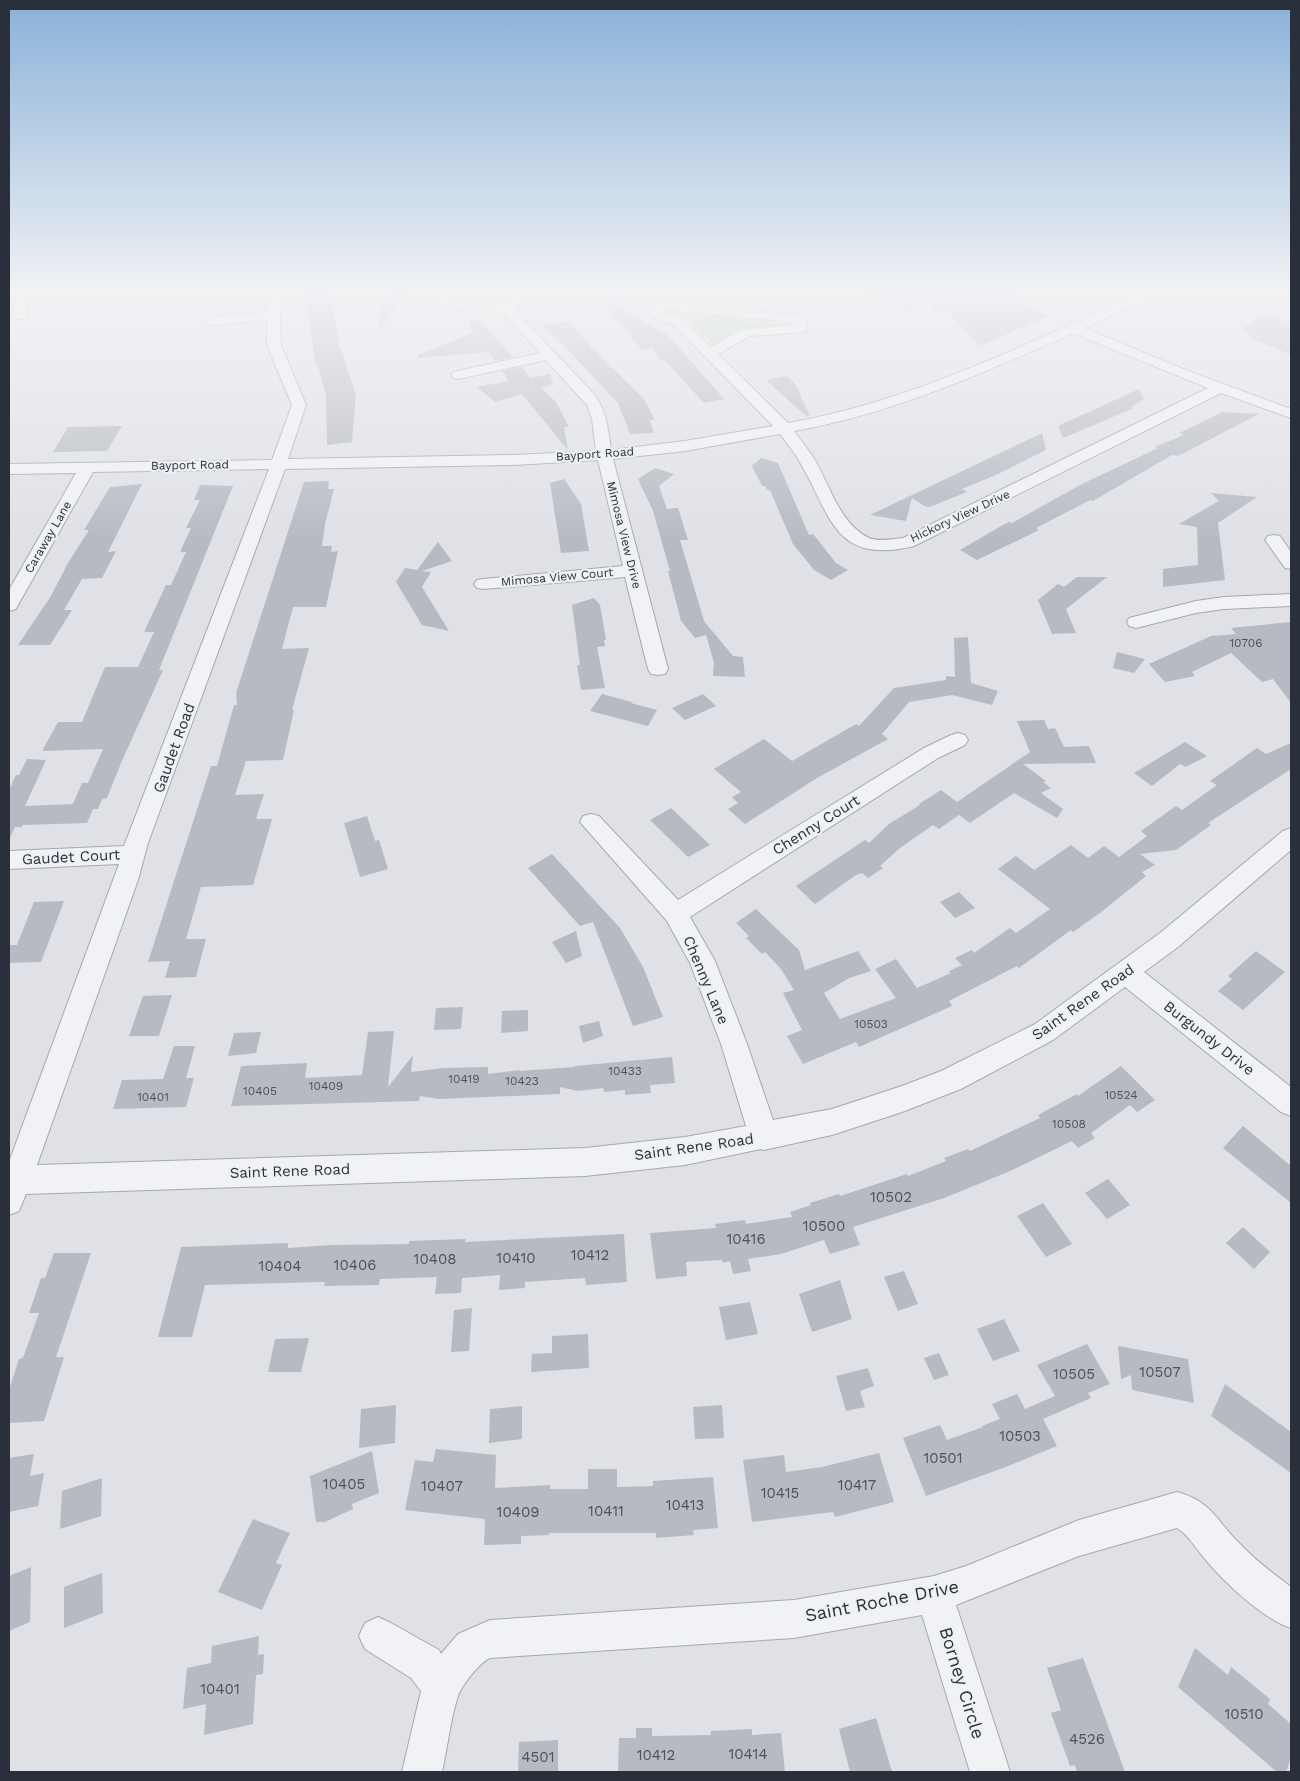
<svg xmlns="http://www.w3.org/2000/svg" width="1300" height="1781" font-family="'Work Sans',sans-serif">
<rect width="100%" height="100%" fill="#dfe1e7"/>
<path fill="#c4cfc1" d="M670,309L790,324L737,330L714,346L686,317L668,311Z"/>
<g fill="#b7bac3">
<path d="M304,292H331L338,341L356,395L352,442L327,445L326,395L318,366H316Z"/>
<path d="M861,292H1016L1017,303L1050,316L979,346L948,311L935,312L924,300L914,310L900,309L860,298Z"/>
<path d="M389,293L407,295L379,330L381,302Z"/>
<path d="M601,296L669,336L724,399L704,403L665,361H662L652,348L642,350L599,298Z"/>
<path d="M1261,313L1282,318L1280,320L1291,323V355L1252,338L1243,329Z"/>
<path d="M478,318L513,357L495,361L488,352L418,358V355L474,332L469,325Z"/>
<path d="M569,321L591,347L644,399L655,420H650L654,433L630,434L618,403L569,351L541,325Z"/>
<path d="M522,367L530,378L550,374L553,384L541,388L556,402L569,427H564L568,450L522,394L495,402L477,387L509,381L502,371Z"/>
<path d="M787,376L795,384L810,416L807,417L766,380Z"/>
<path d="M1139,389L1144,399L1131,407L1134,408L1063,438L1058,426Z"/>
<path d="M1223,412L1259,414L1178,456L1172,455L1093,501L1090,500L1036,528L1039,530L977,560L960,550L1001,526L1009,522L1012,523L1080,485L1158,448L1154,447L1184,435L1179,433Z"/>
<path d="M122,426L107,451L53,452L68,427Z"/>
<path d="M1042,433L1046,450L996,475L962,489L967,492L932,506L926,507L912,498L906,521L870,515Z"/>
<path d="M761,458L778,463L809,535L813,534L836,563L848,570L831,580L814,570L793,544L770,490H767L765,486H762L752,466Z"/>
<path d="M655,468L674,474L659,486L667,509L678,508L688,540H680L704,621L733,656L743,657L745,677L713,676L714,663L706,635L695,638L681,621L668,571H670L653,511L638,479Z"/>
<path d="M564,479L581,504L589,551L561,553L550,483Z"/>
<path d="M329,481L328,489H334L325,524L322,546H332L331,552L338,551L326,607H293L282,649L309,648L292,710H294L283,760L246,761L235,795L264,794L256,819H272L253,885L201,887L186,939H206L196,977L165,978L170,961L148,962L211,766H217L234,705H237L236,693L304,482Z"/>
<path d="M142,484L108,552L116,551L102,578L82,579L64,610H72L50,645H18L51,596L68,563L89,530H84L110,487Z"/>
<path d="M200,485L233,486L159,670H163L121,763L107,798L102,799L98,809H93L87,823L23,825L22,827H15L9,840V790L16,775H19L27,759L46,760L25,806L73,804L82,783H88L103,749L42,751L58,722H82L105,667H138L154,632H144L166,585H171L186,552H180L191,528H186L200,500H194Z"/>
<path d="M1211,493L1257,497L1218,523L1225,580L1163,587V569L1198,565L1197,527L1179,524L1219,501Z"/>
<path d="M438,542L452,561L422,571L431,572L422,587L449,631L422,625L396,582L405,568L417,570Z"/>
<path d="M1077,577H1107L1066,609L1076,633L1052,634L1038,600L1058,584L1064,587Z"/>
<path d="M594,598L600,605L606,640H604L605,646L597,647L605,688L581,690L577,665H580L572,605Z"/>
<path d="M1291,622V703L1273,679L1262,682L1231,653L1192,672L1195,676L1165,682L1149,664L1211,636L1236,634L1231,628Z"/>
<path d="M968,637L971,683L998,691L992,705L952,695L909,702L882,734L888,739L817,778L745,824L728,809L738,803L732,797L741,792L714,769L764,739L792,761L856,724L859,726L894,688L946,680V676L955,677L954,638Z"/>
<path d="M1117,652L1145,659L1134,673L1113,668Z"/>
<path d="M602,694L632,702L631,703L657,710L648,726L590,711Z"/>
<path d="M703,694L716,706L685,720L672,708Z"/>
<path d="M1044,720L1048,729L1055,728L1064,747L1089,746L1096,763L1023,764L1046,781L1043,782L1051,788L1041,793L1063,809L1057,818L1014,793L970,823L959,815L939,829L933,825L900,848L880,866L883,868L868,878L862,873L856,875L815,904L796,886L865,840L869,843L889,824L920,805L919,804L941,790L957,802L1030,752L1017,721Z"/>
<path d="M1185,742L1207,756L1186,767L1180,764L1152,786L1134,773Z"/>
<path d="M1291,743V769L1208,823L1211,825L1176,850L1140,854L1155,865L1142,872L1146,876L1100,913L1073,932L1071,930L1019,968L1017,966L949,1001L952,1006L859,1047L856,1042L803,1064L787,1036L802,1030L783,993L794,990L781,969L765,952L762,954L746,938L749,936L736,923L756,909L799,950L805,970L858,951L871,971L849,978L824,993L840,1019L896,998L875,969L896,959L917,988L951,973L949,971L962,965L955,958L972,950L974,953L1010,928L1016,933L1050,909L998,869L1016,856L1034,870L1071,845L1088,858L1104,846L1119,857L1147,836L1141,831L1176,806L1182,810L1217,785L1210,781L1257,748L1266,754Z"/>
<path d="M671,808L689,825L710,845L688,857L650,820Z"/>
<path d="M367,816L375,841L379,840L388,869L360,877L344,823Z"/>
<path d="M552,854L620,928L643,967L663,1017L633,1026L593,922L580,926L528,868Z"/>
<path d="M959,892L975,908L955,918L940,902Z"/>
<path d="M64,901L41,962L9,963V945H17L34,902Z"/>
<path d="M576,931L582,956L566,963L552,942Z"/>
<path d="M1256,951L1285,972L1243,1010L1218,991L1232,979L1228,976Z"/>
<path d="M172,995L159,1036H129L143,996Z"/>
<path d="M463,1007L461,1029L434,1030L436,1008Z"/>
<path d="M528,1010V1031L501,1033L502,1011Z"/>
<path d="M599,1021L603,1036L583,1043L579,1026Z"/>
<path d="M394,1031L388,1087L413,1055L411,1072L443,1068L488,1067V1074L520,1070V1071L575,1067V1066L672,1057L675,1083L650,1085L651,1093L625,1095V1090L604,1092L603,1088L578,1091L560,1087V1094L439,1099L420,1096L419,1101L231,1106L241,1066L307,1063L305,1078L362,1075L368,1032Z"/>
<path d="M261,1032L256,1053L228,1056L234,1033Z"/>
<path d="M174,1046H195L186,1078H194L186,1107L113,1109L122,1080L163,1079Z"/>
<path d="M1121,1066L1155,1100L1137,1112L1130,1105L1091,1133L1095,1138L1078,1148L1072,1141L1008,1172L944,1198L853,1227L860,1245L830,1254L824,1240L781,1254L748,1259L751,1271L733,1274L730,1261L723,1263L722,1260L686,1262L687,1276L656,1279L650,1233L716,1228L715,1224L745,1220L746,1224L792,1217L790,1212L811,1205L810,1203L839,1194L840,1196L907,1174L908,1176L946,1161L944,1158L968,1149L970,1151L1040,1118L1038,1115L1077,1094L1078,1096Z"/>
<path d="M1243,1126L1291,1166V1203L1223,1148Z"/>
<path d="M1108,1179L1130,1205L1107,1219L1085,1193Z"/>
<path d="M1043,1203L1072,1244L1046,1257L1017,1216Z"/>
<path d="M1243,1227L1270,1252L1254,1269L1226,1243Z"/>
<path d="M624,1234L627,1282L586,1285L585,1278L525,1282V1288L499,1290L500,1275L462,1278L461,1293L435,1294L437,1277L380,1279L379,1285L324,1286L325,1282L205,1285L192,1337H158L181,1247L288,1243V1248L332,1245L409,1244V1241L466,1239L465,1242Z"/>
<path d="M54,1253H91L56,1357H64L44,1421L9,1423V1390L19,1359L23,1358L39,1313H29L41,1278H45Z"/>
<path d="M904,1271L918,1304L898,1311L884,1277Z"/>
<path d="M840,1280L852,1319L812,1332L799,1294Z"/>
<path d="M750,1302L758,1334L726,1340L719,1307Z"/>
<path d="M472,1308L469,1351L451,1352L454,1310Z"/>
<path d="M1004,1319L1020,1351L993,1361L977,1329Z"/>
<path d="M588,1334L589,1368L531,1372L532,1354L552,1353V1336Z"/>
<path d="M309,1338L301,1372H268L275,1339Z"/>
<path d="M1087,1344L1110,1384L1088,1393L1091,1398L1043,1419L1057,1446L1003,1468L926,1496L903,1438L940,1425L947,1440L983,1427L982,1426L1000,1419L992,1404L1017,1394L1025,1409L1055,1396L1037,1365Z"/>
<path d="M1118,1346L1188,1359L1194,1403L1132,1390L1131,1375L1121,1379Z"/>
<path d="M939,1353L949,1375L934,1380L924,1358Z"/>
<path d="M868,1368L874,1386L860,1391L865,1407L846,1411L836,1376Z"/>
<path d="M1225,1384L1291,1432V1473L1211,1416Z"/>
<path d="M396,1405L395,1443L359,1448L361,1409Z"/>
<path d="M722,1405L724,1438L695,1439L693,1407Z"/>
<path d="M522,1406V1439L489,1443L490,1409Z"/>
<path d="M436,1449L496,1455L495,1488L550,1485V1489H588V1469H617V1487L653,1486V1481L713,1477L718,1528L693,1530L694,1535L656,1538V1533H549V1535L521,1536V1544L484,1545L485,1519L405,1510L415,1460L433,1462Z"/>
<path d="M372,1451L379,1493L352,1504L353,1509L325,1522H316L310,1476Z"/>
<path d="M879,1453L894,1502L835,1517L833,1512L752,1522L743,1460L784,1455L786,1472L822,1467Z"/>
<path d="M34,1454L30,1476L44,1473L38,1506L9,1512V1458Z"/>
<path d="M102,1478L101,1516L60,1529L62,1491Z"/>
<path d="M253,1519L290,1533L276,1563L282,1565L262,1610L218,1592Z"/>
<path d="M31,1567L30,1622L9,1631V1576Z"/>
<path d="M102,1573L103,1613L64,1628V1587Z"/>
<path d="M259,1636L258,1655L264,1654L263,1674L256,1675L253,1724L204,1735L206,1704L183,1709L187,1668L211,1663L212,1646Z"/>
<path d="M1195,1648L1228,1675L1231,1667L1270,1699L1268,1704L1291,1724V1757L1286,1772H1277L1178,1687Z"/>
<path d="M1083,1658L1125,1772H1077L1075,1765L1070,1766L1051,1713L1061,1710L1047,1668Z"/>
<path d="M876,1718L892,1772H850L839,1729Z"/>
<path d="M636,1728H652V1736L711,1735V1731L752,1729V1735L781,1733L785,1772H618L619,1738H636Z"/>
<path d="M558,1740V1772H518L519,1742Z"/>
</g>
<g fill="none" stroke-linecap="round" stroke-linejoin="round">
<defs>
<g id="minor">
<path d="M15,292H27V316L25,319H15L13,316Z"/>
<path d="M267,292H279L281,345L306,405L288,459L514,455L596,451L592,419L587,405L546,360L458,379L453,378L451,375L453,372L540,353L503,312C478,312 447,315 431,292H444C456,309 486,305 505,304C513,292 521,292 534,292L518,304L516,312L594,394C607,412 608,428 611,450L685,441L773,426L674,325L650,316L649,313L659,303L664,302L805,316L807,329L805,332L750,336L718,354L788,423C913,401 1028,343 1143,292H1160L1158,295L1084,328L1183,369L1291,409V418L1221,393L914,546C832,566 831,513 798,459C793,450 786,442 780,434L685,451L613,459L668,669L665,674L658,675L651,674L648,669L625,577L483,589L477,588L474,584L477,580L483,579L623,566L598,460L514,465L285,469L148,843L138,880L37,1165L585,1148L685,1137L746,1126L721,1044L690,963L667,921L580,822L583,816L591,814L599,816L678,900L924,748L951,735L958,733L965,735L968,740L965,745L938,758L690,917L715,961L747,1044L773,1120L832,1109L902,1086L941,1071L1035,1024L1160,933L1283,831L1291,828V850L1178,947L1144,972L1291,1087V1116L1281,1112L1125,987L1053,1040L961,1089L902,1112L832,1135L764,1150L761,1149L685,1165L585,1176L26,1194L19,1211L9,1215V1162L119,864L9,869V851L124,846L269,469L93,472L18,605L16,609L9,611V590L76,473L9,474V464L272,460L292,405L267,345V320L212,325L205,321L212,317L267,312ZM667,310L793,322V325L742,329L711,347L684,319L664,312ZM1073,333L1208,388L903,538C893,539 879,542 869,538C840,524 830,486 815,460C809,450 801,441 794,431C892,414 983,373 1073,333Z"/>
<path d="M1274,535L1280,536L1291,552V569L1285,568L1265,540L1268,536Z"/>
<path d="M1291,594V606L1224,609L1196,613L1136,628L1129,626L1127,622L1129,618L1196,601L1224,597Z"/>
<path d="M1177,1492C1212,1501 1217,1522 1241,1545C1256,1561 1274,1574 1291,1587V1628C1263,1619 1224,1582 1205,1559C1196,1549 1189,1535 1177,1528L1079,1556L956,1605L1010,1772H970L922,1615L794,1638L490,1658C480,1662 462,1685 458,1696C451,1717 447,1750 442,1772H402L421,1691L411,1678L365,1649L359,1636L365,1623L378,1617L391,1623L439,1650L441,1654L458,1634L490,1620L794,1600L934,1576L966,1566L1079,1520Z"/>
</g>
</defs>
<use href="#minor" stroke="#a5a8b0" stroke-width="2"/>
<use href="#minor" fill="#f1f2f5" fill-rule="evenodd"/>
</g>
<linearGradient id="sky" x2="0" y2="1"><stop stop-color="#8ab1d9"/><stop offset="0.54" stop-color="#f1f2f4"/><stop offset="1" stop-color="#f1f2f4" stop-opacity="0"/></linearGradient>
<rect width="1300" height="541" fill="url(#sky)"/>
<g text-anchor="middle" stroke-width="4.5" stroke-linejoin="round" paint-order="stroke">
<g font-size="12" fill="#2a2f3c" stroke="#eef0f4">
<text transform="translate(595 454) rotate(-4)" y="4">Bayport Road</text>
<text transform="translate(190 465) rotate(-1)" y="4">Bayport Road</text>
<text transform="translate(960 516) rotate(-25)" y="4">Hickory View Drive</text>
<text transform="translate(624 535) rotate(76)" y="4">Mimosa View Drive</text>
<text transform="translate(48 537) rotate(-60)" y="4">Caraway Lane</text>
<text transform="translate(557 577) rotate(-5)" y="4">Mimosa View Court</text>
</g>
<g font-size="12" fill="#4d525e">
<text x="1246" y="647">10706</text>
<text x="871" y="1028">10503</text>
<text x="625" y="1075">10433</text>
<text x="464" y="1083">10419</text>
<text x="522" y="1085">10423</text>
<text x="326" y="1090">10409</text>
<text x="260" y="1095">10405</text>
<text x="1121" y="1099">10524</text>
<text x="153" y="1101">10401</text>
<text x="1069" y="1128">10508</text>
</g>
<g font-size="15" fill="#2a2f3c" stroke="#eef0f4">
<text transform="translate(174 748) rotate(-70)" y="5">Gaudet Road</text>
<text transform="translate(816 825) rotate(-32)" y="5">Chenny Court</text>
<text transform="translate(71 857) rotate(-3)" y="5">Gaudet Court</text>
<text transform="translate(706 980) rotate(67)" y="5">Chenny Lane</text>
<text transform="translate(1083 1002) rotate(-35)" y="5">Saint Rene Road</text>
<text transform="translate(1209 1038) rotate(38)" y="5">Burgundy Drive</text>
<text transform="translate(694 1147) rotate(-8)" y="5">Saint Rene Road</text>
<text transform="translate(290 1171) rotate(-2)" y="5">Saint Rene Road</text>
</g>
<g font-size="15" fill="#4d525e">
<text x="891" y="1202">10502</text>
<text x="824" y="1231">10500</text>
<text x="746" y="1244">10416</text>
<text x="590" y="1260">10412</text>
<text x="516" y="1263">10410</text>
<text x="435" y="1264">10408</text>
<text x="355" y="1270">10406</text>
<text x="280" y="1271">10404</text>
<text x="1160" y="1377">10507</text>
<text x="1074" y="1379">10505</text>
<text x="1020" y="1441">10503</text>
<text x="943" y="1463">10501</text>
<text x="344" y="1489">10405</text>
<text x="857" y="1490">10417</text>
<text x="442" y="1491">10407</text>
<text x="780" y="1498">10415</text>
<text x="685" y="1510">10413</text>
<text x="606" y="1516">10411</text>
<text x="518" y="1517">10409</text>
<text x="220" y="1694">10401</text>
<text x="1244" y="1719">10510</text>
<text x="1087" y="1744">4526</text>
<text x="748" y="1759">10414</text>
<text x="656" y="1760">10412</text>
<text x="538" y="1762">4501</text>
</g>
<g font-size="18" fill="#2a2f3c" stroke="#eef0f4">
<text transform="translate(882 1601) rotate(-11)" y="6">Saint Roche Drive</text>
<text transform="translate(962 1683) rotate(73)" y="6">Borney Circle</text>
</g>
</g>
<rect width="1300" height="1781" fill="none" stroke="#2a2f3c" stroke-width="20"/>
</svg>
